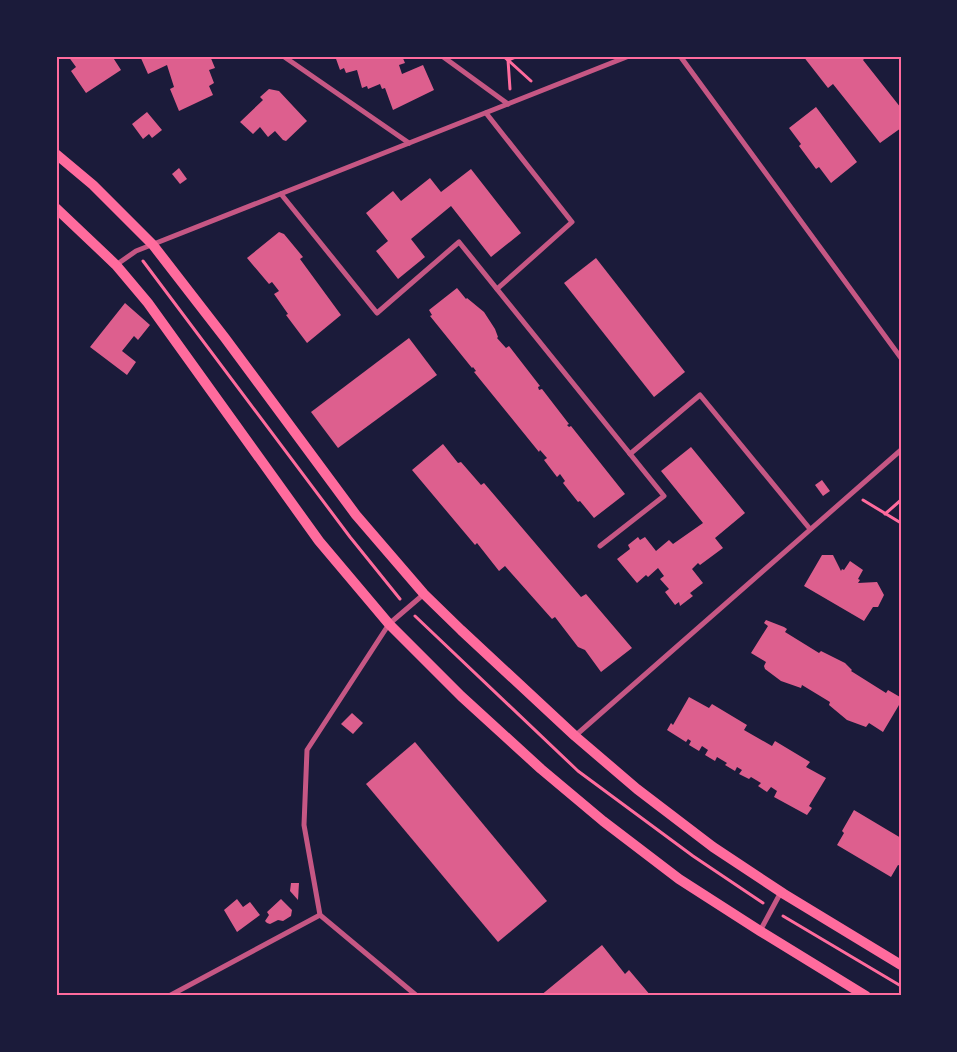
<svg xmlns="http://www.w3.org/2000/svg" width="957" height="1052" font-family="'Source Sans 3',sans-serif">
<rect width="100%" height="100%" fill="#1b1b3a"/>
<g fill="#dd5f8e">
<path d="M68,56H112L121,70L86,93L71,71L76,67Z"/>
<path d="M140,56H210L215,68L209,70L214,83L209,86L213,95L179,111L170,89L174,87L167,65L148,74Z"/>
<path d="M335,56H379L380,58L384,56H402L405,63L399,65L402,74L423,65L434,90L393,110L385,88L382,89L380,84L368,89L367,86L362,88L357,70L346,73L344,68L340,70Z"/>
<path d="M803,56H867L863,60L901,108V128L880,143L833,84L828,88Z"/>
<path d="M269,89L279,91L307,121L286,141L283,140L275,131L268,137L260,127L253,134L240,122L263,100L260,97Z"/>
<path d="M816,107L857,162L831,183L819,167L816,169L799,146L801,144L789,128Z"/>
<path d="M147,112L162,130L152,138L149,134L143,139L132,124Z"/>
<path d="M179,168L187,179L180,184L172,174Z"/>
<path d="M471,169L521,233L491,257L451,206L411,239L425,257L398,279L376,251L388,241L366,213L393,191L401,201L430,178L441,192Z"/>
<path d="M279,232L284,234L303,257L300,259L341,315L307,343L286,315L288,314L274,294L279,291L272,282L269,284L247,258Z"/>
<path d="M596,258L685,372L654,397L564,283Z"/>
<path d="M457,288L466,299L467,298L484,312L495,329L498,337L497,338L506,348L509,346L540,386L538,387L539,390L542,389L569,424L567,425L569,427L571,426L625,494L594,518L580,501L578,502L563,483L565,481L560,474L557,477L544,460L547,458L540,450L539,452L474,372L476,371L473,367L472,368L430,316L432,315L429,310Z"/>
<path d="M125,303L150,325L138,340L134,336L122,351L136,362L127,375L90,347Z"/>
<path d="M409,338L437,375L338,448L311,412Z"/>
<path d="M443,444L458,463L461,462L481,485L484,483L581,597L586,594L632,648L601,672L585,650L578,647L555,617L552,619L505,566L499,571L477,543L475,545L412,470Z"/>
<path d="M691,447L745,513L715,538L723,548L700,565L698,563L692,569L703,583L690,593L693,596L680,606L679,602L675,605L665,592L669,589L660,579L664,576L658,568L648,577L646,575L637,583L617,559L630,549L628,545L638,537L640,540L645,537L656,551L669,540L673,544L703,523L661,471Z"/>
<path d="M822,480L830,491L823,496L815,485Z"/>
<path d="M822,555H833L841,571L842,569L844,570L850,561L863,570L858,579L860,580L858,583L877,582L884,595L878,607H873L864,621L804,586Z"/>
<path d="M766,620L784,627L787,629L785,632L819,653L821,651L845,663L852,670L851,671L886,693L888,690L900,697L901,706L899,705L883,732L869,723L866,727L847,720L829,705L830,702L802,685L801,688L781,681L765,669L764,666L766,662L751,653L768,626L764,623Z"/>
<path d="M689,697L709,708L712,704L747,725L744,730L772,746L775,741L810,762L806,767L826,778L809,806L812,808L807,815L774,797L777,791L771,787L767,792L758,786L761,783L751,777L749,779L739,774L742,770L737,767L735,771L725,765L727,763L717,757L715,761L705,755L708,750L702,746L699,751L689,745L691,741L688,739L686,742L667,730L671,723L673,725Z"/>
<path d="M352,713L363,723L353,734L341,724Z"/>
<path d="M415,742L547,901L498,942L366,784Z"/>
<path d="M854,810L901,838V866L898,865L891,877L837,845L844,833L842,831Z"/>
<path d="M291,883H299L298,900L290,891Z"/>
<path d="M237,899L243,907L250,902L260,915L237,932L224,910Z"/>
<path d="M281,899L292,910L291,916L283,921L278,920L270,924L267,923L265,921L269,915L267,912Z"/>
<path d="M602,945L625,974L629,970L651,996H540Z"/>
</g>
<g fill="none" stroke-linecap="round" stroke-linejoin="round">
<g stroke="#ff6b9d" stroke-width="3">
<path d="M503,56L508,60L518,56"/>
<path d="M508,60L531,81"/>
<path d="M508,60L510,89"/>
<path d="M143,261L350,537L400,599"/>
<path d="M863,500L901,523"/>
<path d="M885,514L901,500"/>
<path d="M415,616L578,771L693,856L763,903"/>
<path d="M783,916L901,986"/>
</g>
<g stroke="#c65784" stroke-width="5">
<path d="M283,56L409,143"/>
<path d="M442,56L508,104"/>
<path d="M680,56L901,358"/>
<path d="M486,113L572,222L497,289"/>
<path d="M281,194L377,313L459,242L664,496L600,546"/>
<path d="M116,265L136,251L629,56"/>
<path d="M630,454L700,395L810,529"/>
<path d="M575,736L901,450"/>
<path d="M760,931L781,892"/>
<path d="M169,996L320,915"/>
<path d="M417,996L320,915L304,825L307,750L389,624L424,594"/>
</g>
<g stroke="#ff6b9d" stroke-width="10">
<path d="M56,154L93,185L153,245L225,338L356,515L424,594L461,630L575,736L637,789L713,847L784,894L901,965"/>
<path d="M56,208L116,265L148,303L319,541L389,624L461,696L541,769L603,821L679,879L760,931L866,996"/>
</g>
</g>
<rect width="957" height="1052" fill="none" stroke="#1b1b3a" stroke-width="115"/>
<rect x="58" y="58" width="842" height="936" fill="none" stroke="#ff6b9d" stroke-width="2"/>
</svg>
